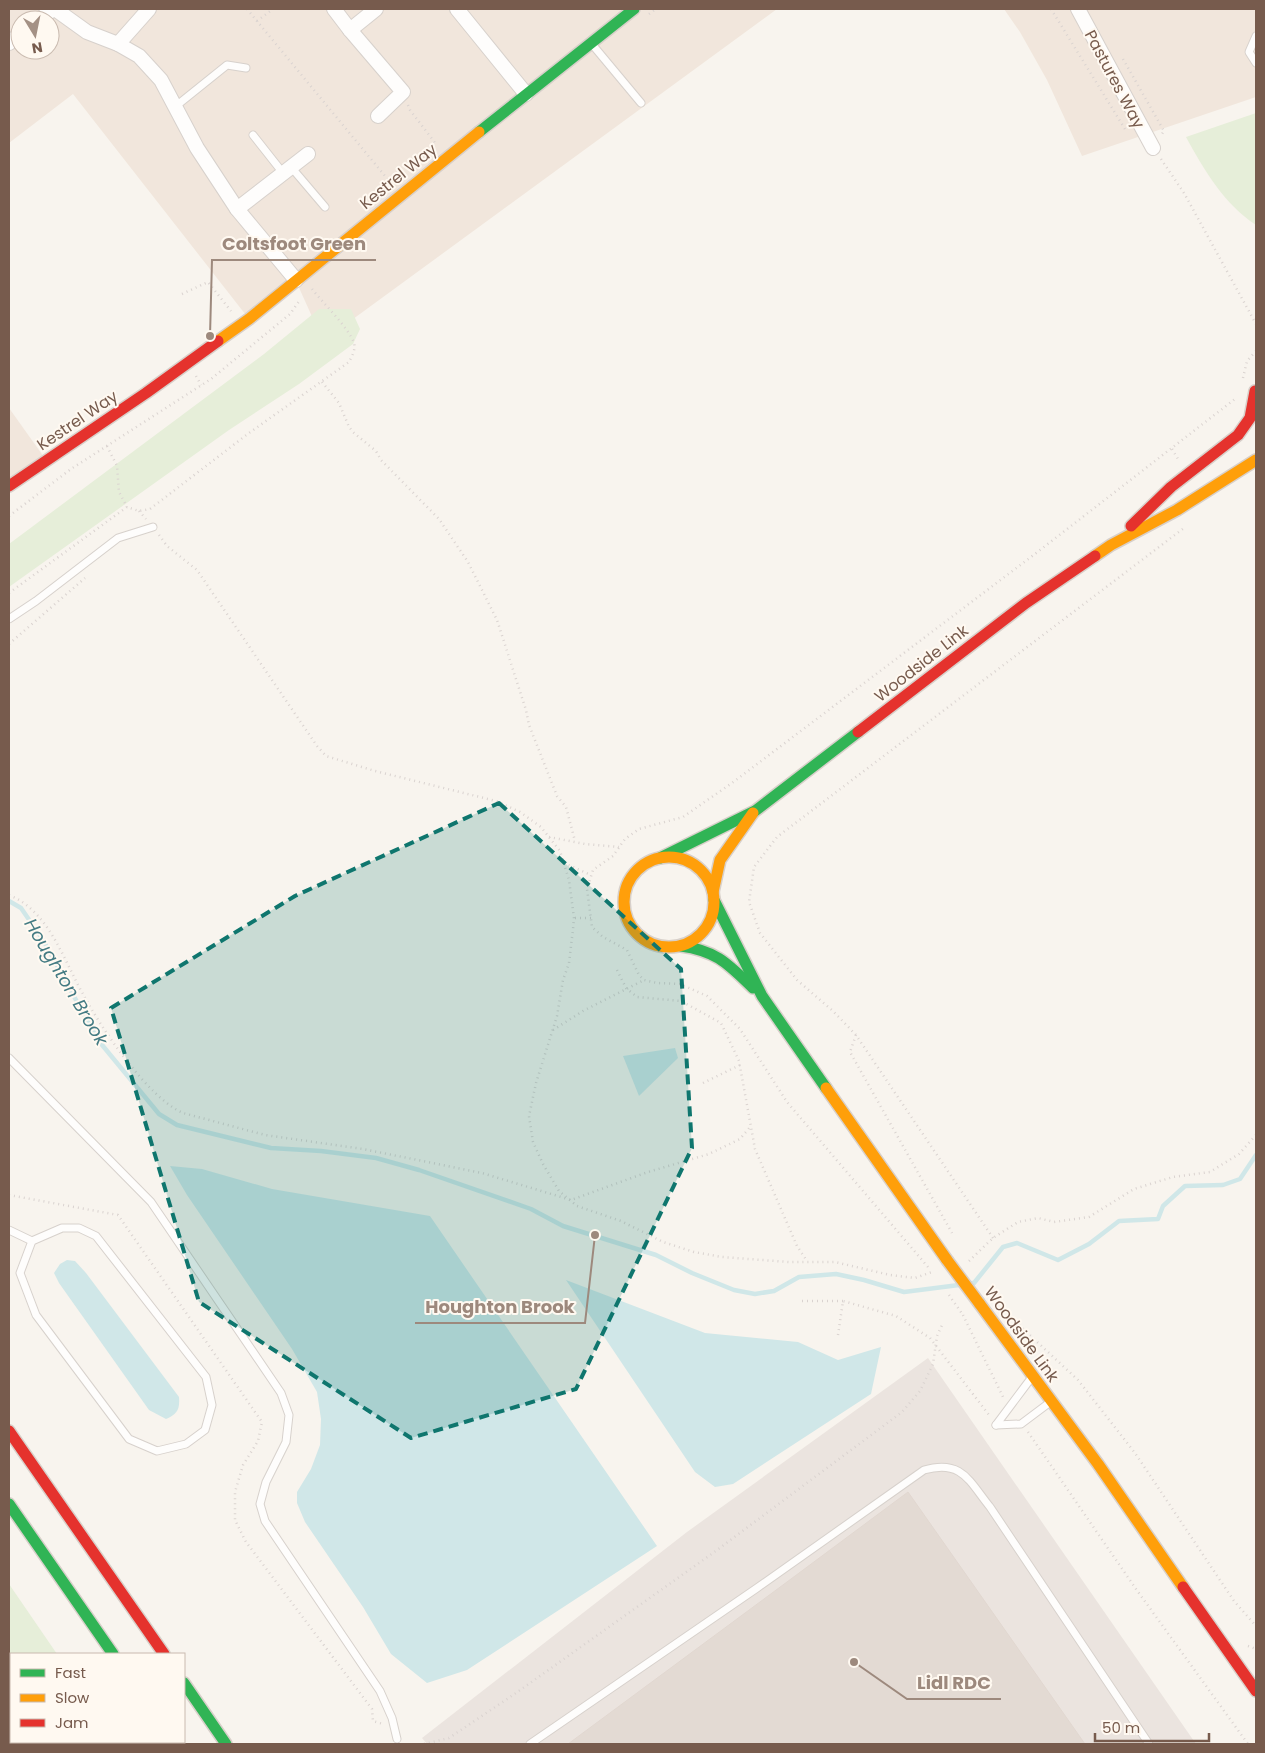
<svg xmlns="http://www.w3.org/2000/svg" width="1265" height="1753" font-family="Poppins,sans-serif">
<rect width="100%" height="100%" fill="#f8f4ee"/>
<g fill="#f1e6dc" fill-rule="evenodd">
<path d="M9,9H777L323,341L296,281L249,319L73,94L9,143ZM20,20H50V50H20Z"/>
<path d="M1004,9H1256V97L1082,156L1047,80L1020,32Z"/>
<path d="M9,408L46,460L9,486Z"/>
</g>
<path fill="#ebe4df" d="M928,1358L1196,1744H427L422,1738L687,1532Z"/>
<g fill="#e6eed9">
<path d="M1256,113V225C1224,204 1204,170 1186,137Z"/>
<path d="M319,309H351L360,329L353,344L299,384L229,430L9,587V544L264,354Z"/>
<path d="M9,1584L57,1654H11V1742H118L120,1744H9Z"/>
</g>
<g fill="#d0e7e8">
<path d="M675,1048L678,1058L639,1096L623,1056Z"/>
<path d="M170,1166L202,1169L272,1189L430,1216L657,1546L467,1670L427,1683L391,1654L363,1607L305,1522L297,1503V1492L311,1469L320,1445L321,1419L317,1392L292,1349L187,1195Z"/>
<path d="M67,1260L75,1261L86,1273L179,1397C180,1410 177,1414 166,1419L149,1410L59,1283L54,1273L60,1264Z"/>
<path d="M566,1280L705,1333L798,1342L838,1360L881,1347L871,1394L733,1484L715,1487L695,1472Z"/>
</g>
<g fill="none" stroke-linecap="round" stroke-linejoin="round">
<g stroke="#d0e7e8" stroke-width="4.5">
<path d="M9,901L21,908L43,940L98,1040L159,1114L177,1125L271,1148L321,1151L376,1158L419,1170L531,1209L563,1226L656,1255L692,1273L734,1290L755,1294L774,1291L799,1277L836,1274L864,1280L904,1292L959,1285"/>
<path d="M972,1283H974L1003,1247L1017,1243L1058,1260L1089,1244L1119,1221L1158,1219L1163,1206L1185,1186L1223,1185L1240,1179L1256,1155"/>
</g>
</g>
<path fill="#e3dad3" stroke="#e1d7d0" d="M908,1492L1085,1744H568L791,1579Z"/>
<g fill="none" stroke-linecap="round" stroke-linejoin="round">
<defs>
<g id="lane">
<path d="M1256,36L1249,52L1256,63"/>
<path d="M591,43L641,103"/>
<path d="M176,106L227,65L246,68"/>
<path d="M253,135L283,173"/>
<path d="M291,167L325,207"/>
<path d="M9,619L36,601L118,538L153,527"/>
<path d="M9,1058L151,1202L281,1393L289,1415L286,1442L266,1482L260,1504L265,1521L380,1691L392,1718L397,1739"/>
<path d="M62,1228H79L96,1236L206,1377L212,1405L205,1430L186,1444L157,1451L129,1439L36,1315L20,1273L32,1241Z"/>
<path d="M9,1230L32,1241"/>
<path d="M996,1425L1021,1424L1049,1403"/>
<path d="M996,1425L1032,1377"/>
<path d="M530,1744L757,1588L924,1470C962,1459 969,1481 990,1507L1149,1744"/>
</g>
<g id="street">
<path d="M55,9L87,32L118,44L139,56L161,80L197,148L237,209L296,280"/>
<path d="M334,9L350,30L403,92L378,116"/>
<path d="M457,9L526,94"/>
<path d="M1078,9L1153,148"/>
<path d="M39,20L53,9"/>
<path d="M350,30L376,9"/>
<path d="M9,43L20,34"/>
<path d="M118,44L149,9"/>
<path d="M237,209L308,154"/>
</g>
<g id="fast">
<path d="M479,132L634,9"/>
<path d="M660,858L755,811L858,732"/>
<path d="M714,900L762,996L826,1088"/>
<path d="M681,946C717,951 728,964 753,988"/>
<path d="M9,1504L113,1654"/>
<path d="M184,1683L226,1744"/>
<path d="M174,1742L176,1744"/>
</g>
<g id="slow">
<path d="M218,341L249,319L479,132"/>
<path d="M1095,556L1111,545L1177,510L1256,460"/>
<circle cx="669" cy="902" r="45"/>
<path d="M713,892L720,860L753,813"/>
<path d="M826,1088L947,1260"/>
<path d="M979,1303L1098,1464L1183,1587"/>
</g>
<g id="jam">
<path d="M9,486L146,393L218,341"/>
<path d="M1131,526L1171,487L1238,435L1250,418L1255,391"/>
<path d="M858,732L1026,603L1095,556"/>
<path d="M9,1431L164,1654"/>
<path d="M1183,1587L1256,1691"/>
</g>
</defs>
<use href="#lane" stroke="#d7d1cc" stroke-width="9"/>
<use href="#street" stroke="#d7d1cc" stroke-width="16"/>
<use href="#fast" stroke="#d8d0ca" stroke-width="14"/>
<use href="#slow" stroke="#d8d0ca" stroke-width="14"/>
<use href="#jam" stroke="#d8d0ca" stroke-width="14"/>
<g stroke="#dad3d0" stroke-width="2.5" stroke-dasharray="1 4" stroke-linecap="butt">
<path d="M247,9L390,182"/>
<path d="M1051,9L1125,129"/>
<path d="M649,14L656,9"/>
<path d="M257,21L273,9"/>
<path d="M1123,59L1164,131L1162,134"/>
<path d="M408,105L410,110L436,144"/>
<path d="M1161,159L1184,193L1256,324"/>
<path d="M182,294L208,282L231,311"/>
<path d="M196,376L201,385"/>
<path d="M1243,378L1247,361L1256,351"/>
<path d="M322,382L339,403L349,427L354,433L376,451L381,460L439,519L468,562L497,620L526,710L529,725L557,796L566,807L575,841"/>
<path d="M107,446L117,466L119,492L127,507"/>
<path d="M1172,449L1178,459"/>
<path d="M139,511L146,519"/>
<path d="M9,516L71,469L211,379L290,314L300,300"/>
<path d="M159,535L167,546L197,570L317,746L326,756L375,771L496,801L520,812L541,827L560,851L569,880L574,918L573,929L569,963L563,980L557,1016L536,1083L529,1116L533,1142L543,1164L559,1191L577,1206L621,1221L663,1242L694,1252L722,1257L789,1262H835L890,1275L915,1278L932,1272"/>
<path d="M9,593L127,507L139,511L150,509L249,433L349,362C352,356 356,349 354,343C349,328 322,302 312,289"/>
<path d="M9,644L85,578"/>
<path d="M549,837L585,844L619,847"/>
<path d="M564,863L591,875"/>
<path d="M9,895C49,911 63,959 83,994C101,1028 148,1098 183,1113L265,1135L363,1149L482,1173L571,1200L648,1172L709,1154L740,1139L751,1126"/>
<path d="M575,918H591"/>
<path d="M617,970L626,988L637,997L681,1001L721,1023L739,1061L755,1149L797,1246L807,1261"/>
<path d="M553,1030L583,1011L644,980"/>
<path d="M856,1035L850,1052L952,1233"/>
<path d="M703,1083L740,1065"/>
<path d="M9,1195L118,1215L262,1422L258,1441L243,1465L235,1492V1520L246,1542L372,1709L373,1721L383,1724"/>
<path d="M993,1238L856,1035L833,1011L797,980L760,933L749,902L754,867L777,837L1184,528"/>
<path d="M969,1261L993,1238L1018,1222L1038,1218L1054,1222L1089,1217L1134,1189L1173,1177L1210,1172L1239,1154L1256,1135"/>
<path d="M928,1267L787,1102L740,1029L707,996L680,984L657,983L644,980L639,975L627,950L603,937L592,927L587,889L593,870L613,856L625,839L639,829L683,817L732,783L1031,557L1235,399"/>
<path d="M802,1301H843"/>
<path d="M963,1315L1003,1397"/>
<path d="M1019,1325L1078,1380L1135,1453L1234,1601L1256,1626"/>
<path d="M838,1335L843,1301L896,1316L930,1338L989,1415"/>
<path d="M1028,1432L1136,1589L1248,1744"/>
<path d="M1248,1646L1256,1649"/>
<path d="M424,1744L449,1738L516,1693L713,1553L902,1412L920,1391L933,1364L937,1336L943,1323"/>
</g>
<use href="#lane" stroke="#fefdfc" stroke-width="7"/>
<use href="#street" stroke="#fefdfc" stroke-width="14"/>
<use href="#fast" stroke="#30b455" stroke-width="11"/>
<use href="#slow" stroke="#ff9f0a" stroke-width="11"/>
<use href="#jam" stroke="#e5322d" stroke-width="11"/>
<defs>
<path id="slow-bridge" d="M947,1260L979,1303"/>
</defs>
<use href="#slow-bridge" stroke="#d9d1cb" stroke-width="14" stroke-linecap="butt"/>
<path stroke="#dad3d0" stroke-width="2.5" stroke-dasharray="1 4" stroke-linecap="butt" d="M949,1295L963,1315"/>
<use href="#slow-bridge" stroke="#ff9f0a" stroke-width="11"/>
</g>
<path fill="#0f766e" fill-opacity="0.2" stroke="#0f766e" stroke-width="4" stroke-dasharray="10 6" stroke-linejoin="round" d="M499,803L681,969L692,1148L576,1389L411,1438L199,1302L111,1008L295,896Z"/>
<g text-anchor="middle" stroke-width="4" stroke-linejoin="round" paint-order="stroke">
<g font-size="16" fill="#775b4d" stroke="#fff9f1">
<text transform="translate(1115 79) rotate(62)" y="6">Pastures Way</text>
<text transform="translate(398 176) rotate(-39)" y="6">Kestrel Way</text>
<text transform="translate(77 420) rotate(-34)" y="6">Kestrel Way</text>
<text transform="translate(921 663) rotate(-38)" y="6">Woodside Link</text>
<text transform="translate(1022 1334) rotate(54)" y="6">Woodside Link</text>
</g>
<g font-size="18" font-style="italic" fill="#447b83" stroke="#fff9f1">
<text transform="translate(66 982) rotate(59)" y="6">Houghton Brook</text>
</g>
</g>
<path fill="none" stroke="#9d897d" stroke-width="2" d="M210 336L212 260H376M595 1235L585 1323H415M854 1662L907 1699H1001"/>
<g fill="#9d897d" stroke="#fff9f1" stroke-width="2">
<circle cx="210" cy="336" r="5"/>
<circle cx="595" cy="1235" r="5"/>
<circle cx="854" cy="1662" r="5"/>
</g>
<g font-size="18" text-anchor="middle" font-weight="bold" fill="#9d897d" stroke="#fff9f1" stroke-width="4" stroke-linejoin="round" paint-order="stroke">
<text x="294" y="250">Coltsfoot Green</text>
<text x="500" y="1313">Houghton Brook</text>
<text x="954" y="1689">Lidl RDC</text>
</g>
<rect width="1265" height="1753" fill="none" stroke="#775b4d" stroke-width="20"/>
<rect x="10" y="1653" width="175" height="90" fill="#fff9f1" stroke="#c9baaf"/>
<rect x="20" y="1669" width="25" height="8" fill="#30b455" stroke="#c9baaf"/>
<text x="55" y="1678" font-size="15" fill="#775b4d">Fast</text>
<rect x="20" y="1694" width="25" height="8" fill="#ff9f0a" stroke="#c9baaf"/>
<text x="55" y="1703" font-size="15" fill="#775b4d">Slow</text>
<rect x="20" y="1719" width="25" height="8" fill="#e5322d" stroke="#c9baaf"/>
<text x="55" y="1728" font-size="15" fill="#775b4d">Jam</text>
<g transform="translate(35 35) rotate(170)"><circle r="24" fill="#fff9f1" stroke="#c9baaf"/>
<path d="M0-4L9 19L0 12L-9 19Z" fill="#a49185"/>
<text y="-8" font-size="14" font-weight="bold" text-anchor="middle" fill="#775b4d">N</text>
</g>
<path d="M1095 1733v8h114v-8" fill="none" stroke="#775b4d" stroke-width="2.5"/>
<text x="1102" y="1733" font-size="15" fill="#775b4d" stroke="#fff9f1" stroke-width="4" paint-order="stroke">50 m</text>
</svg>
